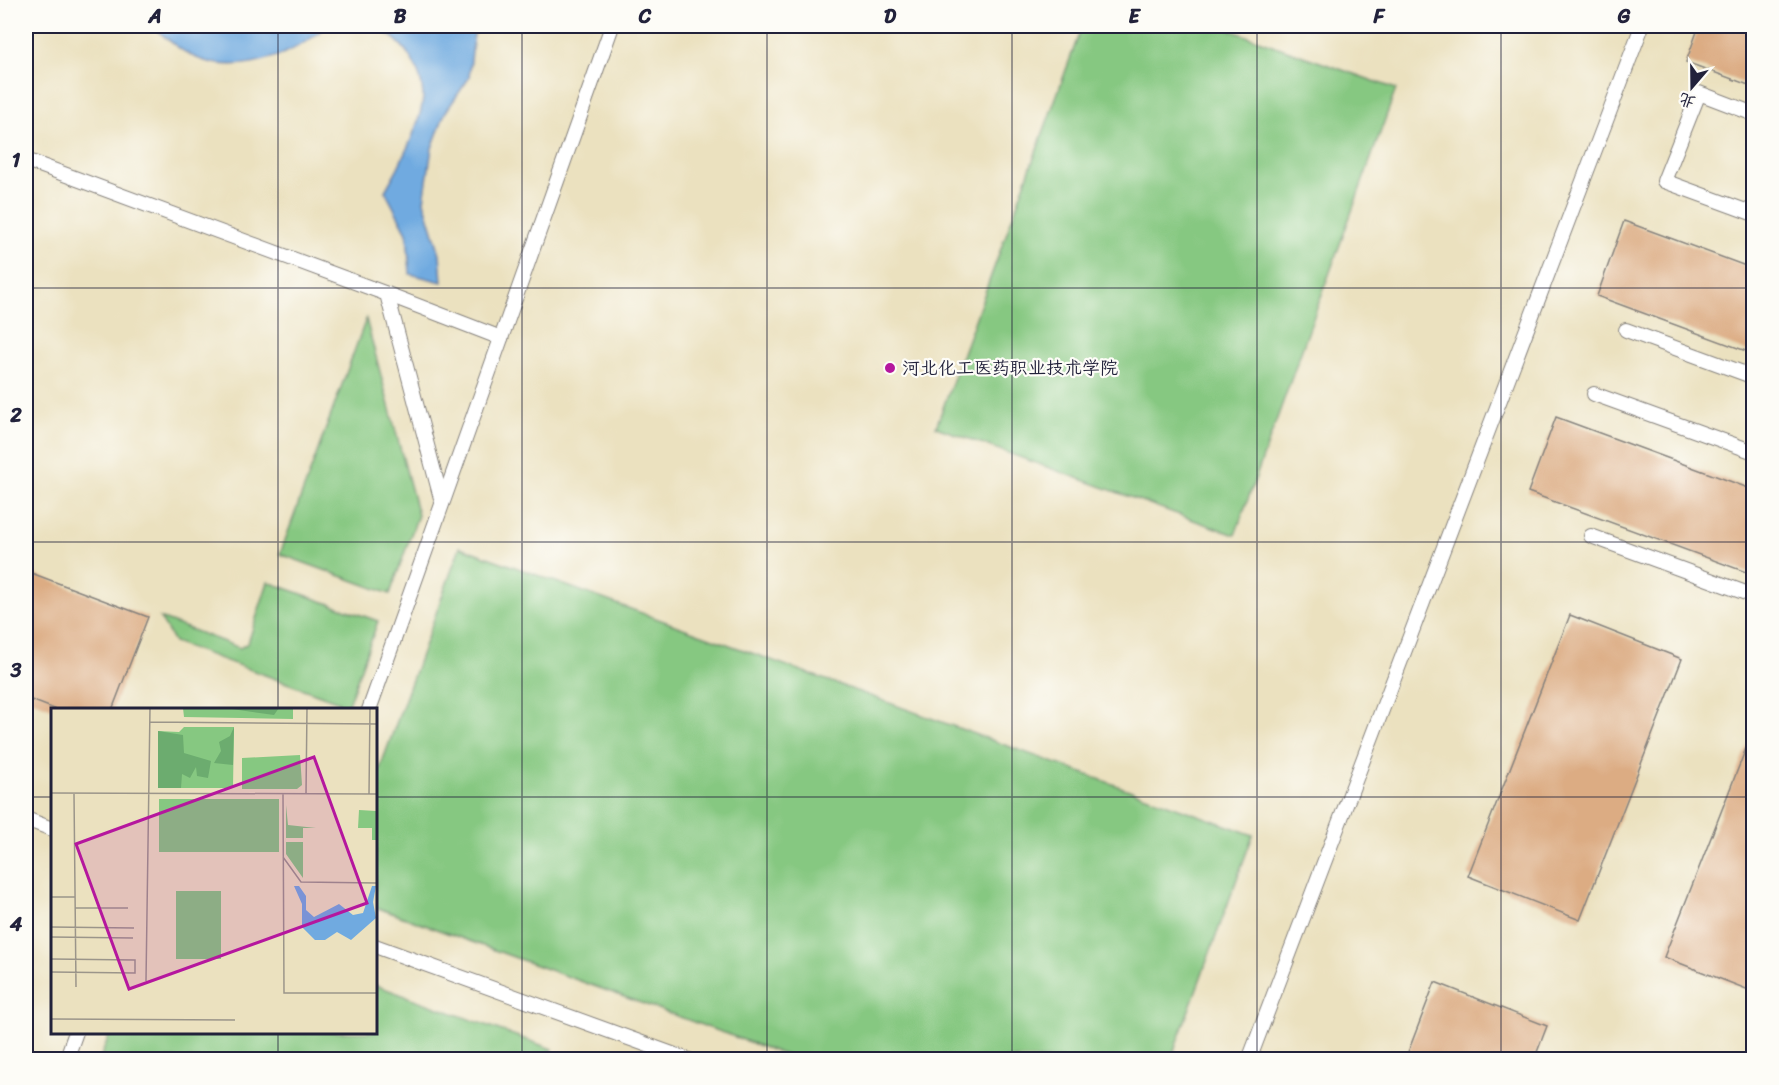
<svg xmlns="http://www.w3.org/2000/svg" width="1779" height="1085" font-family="Sriracha,'LXGW WenKai TC',sans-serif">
<rect width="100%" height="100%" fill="#fdfcf7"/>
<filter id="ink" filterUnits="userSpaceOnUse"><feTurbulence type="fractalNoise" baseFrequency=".0167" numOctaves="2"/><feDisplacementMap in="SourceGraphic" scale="12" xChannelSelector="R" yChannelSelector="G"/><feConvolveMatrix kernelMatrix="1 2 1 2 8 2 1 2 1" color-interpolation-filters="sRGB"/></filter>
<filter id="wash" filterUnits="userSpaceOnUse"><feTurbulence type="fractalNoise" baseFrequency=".008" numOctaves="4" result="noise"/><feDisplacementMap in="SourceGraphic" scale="24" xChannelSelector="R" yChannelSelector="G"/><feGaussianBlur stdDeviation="1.35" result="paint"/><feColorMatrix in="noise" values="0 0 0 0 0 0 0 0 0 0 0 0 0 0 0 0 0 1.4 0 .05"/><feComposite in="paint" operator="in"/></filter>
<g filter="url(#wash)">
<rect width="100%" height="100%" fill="#ebe1bf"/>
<g fill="#86c881" stroke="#54755e" stroke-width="1.5">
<path d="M1082,26H1219L1396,89L1235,535L936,427Z"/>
<path d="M366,319L418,515L390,594L280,554Z"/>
<path d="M460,547L1253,835L1171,1059H796L375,907V782Z"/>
<path d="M268,582L378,621L346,710H337L339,702L174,642L160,618L240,648L248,643Z"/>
<path d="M375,985L552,1049L548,1059H100L110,1033L375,1032Z"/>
</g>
<g fill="#70aae0" stroke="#49668e" stroke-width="1.5">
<path d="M155,26H355H327C286,62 220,82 175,45C167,39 160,34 155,26Z"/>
<path d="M359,26H486L474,34L469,78L445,113L432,148L424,201L440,254L442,282L410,274L407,233L385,191C398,169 423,121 423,95C422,72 407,45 386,33C378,29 367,28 359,26Z"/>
</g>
<g id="blocks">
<g fill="#dcac83">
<path d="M1699,26H1754V87L1686,62Z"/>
<path d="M1624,221L1754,269V354L1597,296Z"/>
<path d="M1556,417L1754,490V575L1528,492Z"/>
<path d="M26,571L148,617L112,710H57L26,698Z"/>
<path d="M1570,615L1682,659L1580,920L1468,876Z"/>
<path d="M1754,728V992L1664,957Z"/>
<path d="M1435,982L1547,1026L1534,1060H1405Z"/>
</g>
</g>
</g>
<g filter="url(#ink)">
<use href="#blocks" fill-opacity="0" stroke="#86827d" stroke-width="1.5"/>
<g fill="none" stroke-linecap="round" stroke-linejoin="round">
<defs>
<g id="lane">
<path d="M1754,114L1699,93L1664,181L1754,214"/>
<path d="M26,160L387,294L442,502"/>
<path d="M387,294L501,338"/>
<path d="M1626,330L1754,377"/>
<path d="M1594,394L1754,452"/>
<path d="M1591,536L1754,596"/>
<path d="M369,710L612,26"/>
<path d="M26,819L52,829"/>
<path d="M375,946L689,1060"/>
<path d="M66,1060L76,1032"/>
<path d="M1249,1060L1642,26"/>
</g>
</defs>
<use href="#lane" stroke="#86827d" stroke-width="16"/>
<use href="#lane" stroke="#fff" stroke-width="14"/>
</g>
</g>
<path fill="none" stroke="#22223b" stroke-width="1.5" stroke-opacity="0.55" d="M278,26V710M522,26V1060M767,26V1060M1012,26V1060M1257,26V1060M1501,26V1060M26,288H1754M26,542H1754M26,797H52M375,797H1754M278,1032V1060"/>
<circle fill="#b5179e" stroke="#fdfcf7" stroke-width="2" cx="890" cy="368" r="6"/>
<g text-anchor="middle" stroke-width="4.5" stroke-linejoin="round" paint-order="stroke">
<g font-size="18" fill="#22223b" stroke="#fdfcf7" text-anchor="start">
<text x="902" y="374">河北化工医药职业技术学院</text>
</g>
</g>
<g transform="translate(51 708)">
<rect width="326" height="326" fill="#ebe1bf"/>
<path d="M132,0H242V11L133,9ZM133,19H183L182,80H107V23L128,24ZM249,47L251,77L246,81H191V50ZM228,91V144H108V91ZM235,97L237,117L265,120H252V130H235ZM308,102L325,103V132H321V120H307ZM235,134H252V170L235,146ZM125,183H170V251H125Z" fill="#86c881"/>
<path d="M228,0L223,7L181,1V0ZM183,19L182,57L163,55L170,43L168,34L179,28ZM107,23L132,27L133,45L160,53L157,70L146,68L145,59L139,70L131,66L130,80H107Z" fill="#6cac6f"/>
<path d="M243,178H248L255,188V202L263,209L288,196L302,207L312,205L321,178H325L322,194L325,210L300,232L286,224L274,232H264L251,219V196Z" fill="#70aae0"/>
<path fill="none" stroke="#9b958a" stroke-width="1.5" d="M99,14L326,16M0,85L326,86M23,86L25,279M232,86L233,285H326M255,86L256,0M318,86L319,0M232,149L250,174L326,175M0,189H24M24,200H77M0,219L83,220M0,229L82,230M0,251L84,252V265L0,264M95,273L99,0M0,311L184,312"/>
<path fill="#b5179e" fill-opacity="0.15" stroke="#b5179e" stroke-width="3" d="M263,49L316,195L78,281L25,136Z"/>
<rect width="326" height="326" fill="none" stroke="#22223b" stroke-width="3"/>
</g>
<rect width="1779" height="1085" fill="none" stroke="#fdfcf7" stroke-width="66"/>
<g transform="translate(1692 87) rotate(200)" stroke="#fdfcf7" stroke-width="4.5" paint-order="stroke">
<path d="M0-4.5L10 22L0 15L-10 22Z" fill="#22223b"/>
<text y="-9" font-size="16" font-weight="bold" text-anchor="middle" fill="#22223b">北</text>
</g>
<rect x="33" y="33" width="1713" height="1019" fill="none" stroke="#22223b" stroke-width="2"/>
<g font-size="20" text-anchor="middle" font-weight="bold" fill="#22223b">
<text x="155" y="23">A</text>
<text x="400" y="23">B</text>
<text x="645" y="23">C</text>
<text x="890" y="23">D</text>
<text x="1134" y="23">E</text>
<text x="1379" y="23">F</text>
<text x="1624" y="23">G</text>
<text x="16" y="167">1</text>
<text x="16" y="422">2</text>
<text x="16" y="677">3</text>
<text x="16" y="931">4</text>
</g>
</svg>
